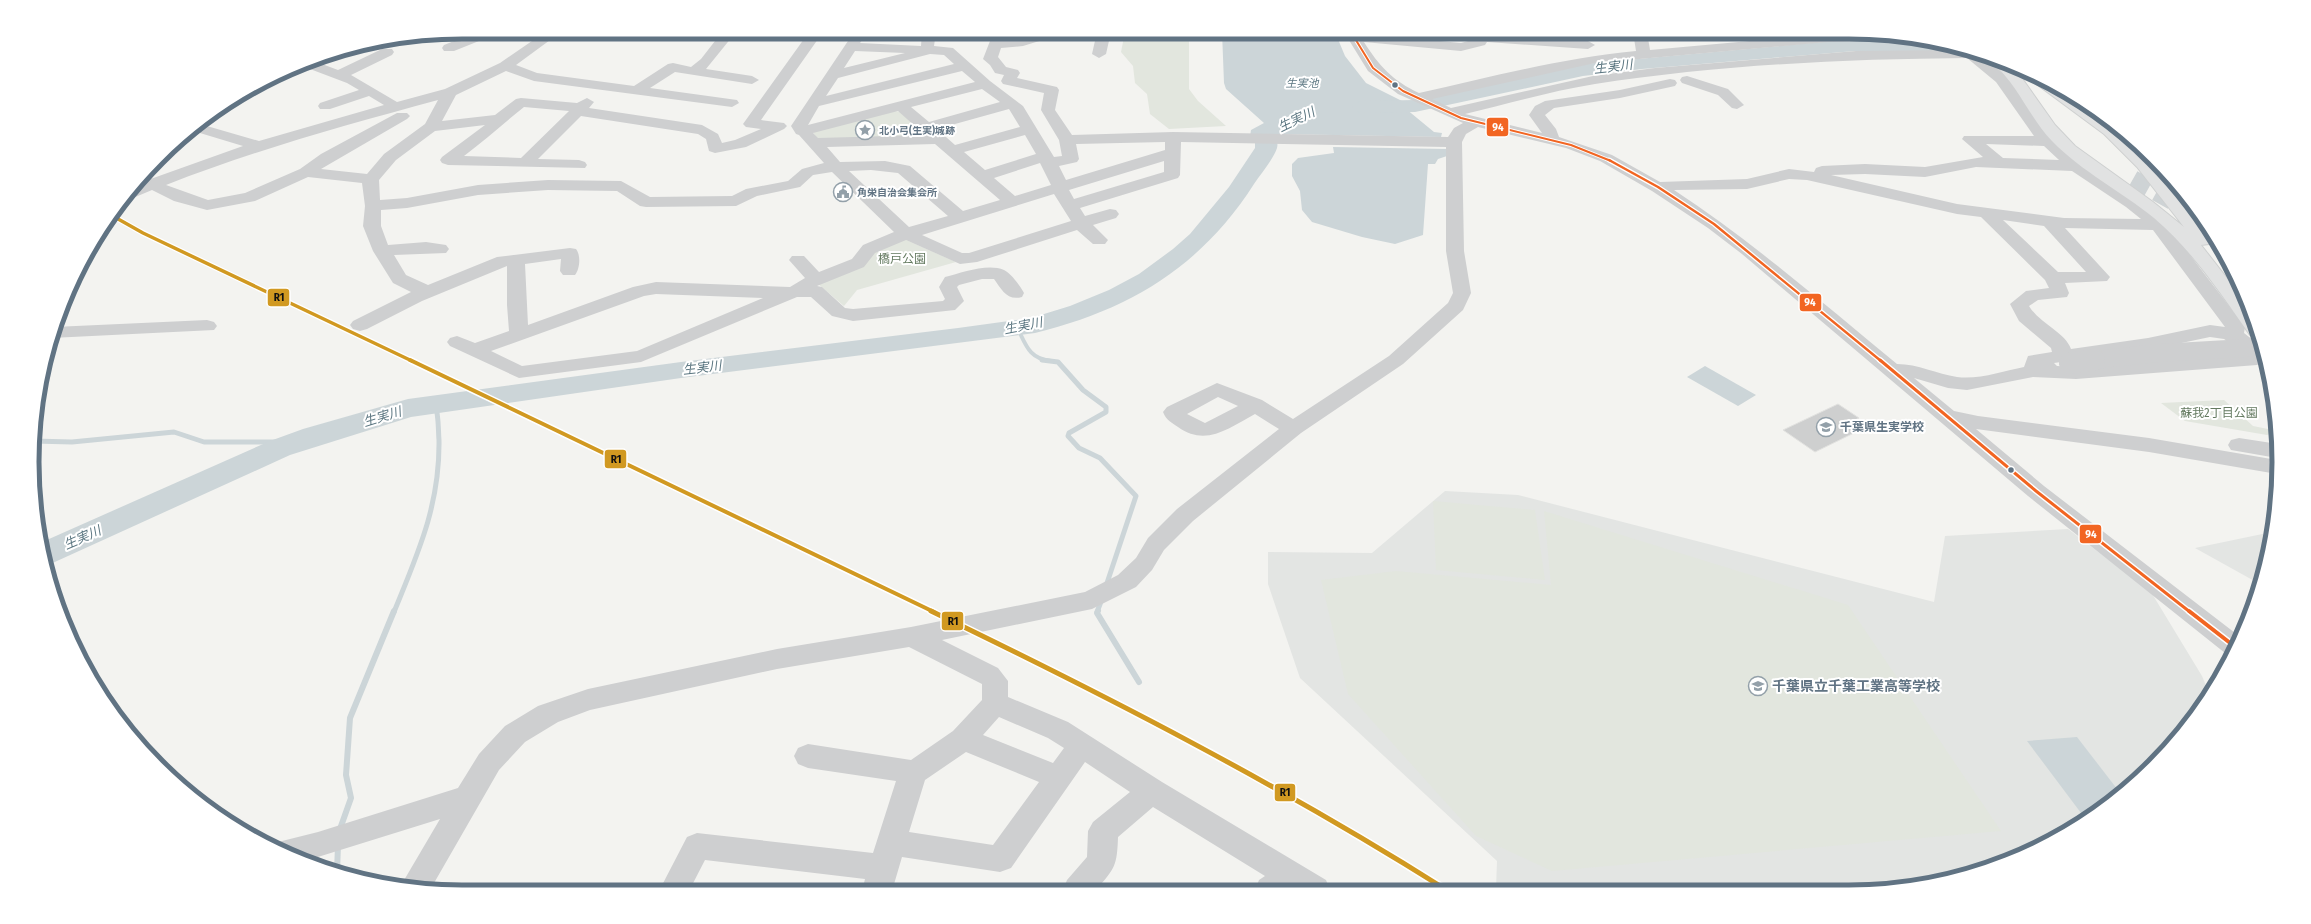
<svg xmlns="http://www.w3.org/2000/svg" width="2311" height="924" font-family="'Fira Sans Condensed','Noto Sans JP',sans-serif">
<rect width="100%" height="100%" fill="#f3f3f0"/>
<g fill="#e3e5e3">
<path d="M1445,491L1518,495L1934,602L1945,536L2068,529L2151,592L2202,676L2210,695L2207,701L2132,785L2064,834L2014,859L1905,888L1496,889L1497,861L1300,678L1268,584V552L1372,553Z"/>
<path d="M2272,532L2260,583H2258L2195,548Z"/>
</g>
<g fill="#e2e6de">
<path d="M1125,32H1189V89L1198,101L1226,126L1169,129L1150,114L1147,94L1135,83L1133,66L1121,52Z"/>
<path d="M893,111L903,112L927,132L921,137L818,139L813,133L815,131Z"/>
<path d="M904,239L956,262L857,290L844,306L817,283L872,251Z"/>
<path d="M2224,400L2253,426L2278,431L2267,435L2185,421L2161,403Z"/>
<path d="M1433,501L1535,510L1545,580L1436,570Z"/>
<path d="M1544,511L1848,605L2001,831L1552,871L1476,836L1348,694L1321,580L1396,571L1551,585Z"/>
</g>
<g fill="#ccd5d8">
<path d="M1222,32H1335L1345,56L1366,83L1402,101L1400,104L1434,132L1442,133L1441,137L1279,134L1275,137H1250L1251,130L1264,123L1226,89L1224,83Z"/>
<path d="M1333,147L1447,149V156L1438,159L1435,164H1428L1423,235L1395,244L1362,237L1312,222L1302,210L1300,191L1292,176V164L1298,158L1334,153Z"/>
<path d="M1705,366L1756,395L1738,406L1687,377Z"/>
<path d="M2077,737L2121,794L2095,812L2081,813L2027,741Z"/>
</g>
<g fill="none" stroke-linecap="round" stroke-linejoin="round">
<path stroke="#ccd5d8" stroke-width="4" d="M1017,327C1026,345 1029,359 1051,361"/>
<g stroke="#ccd5d8" stroke-width="5">
<path d="M1042,360L1058,362L1083,390L1106,407V412L1069,433L1068,436L1079,448L1100,458L1136,496L1106,586"/>
<path d="M33,441L72,442L174,432L204,442H296"/>
<path d="M394,612C418,553 440,505 439,440C438,428 439,416 435,404"/>
<path d="M1097,612L1102,599"/>
</g>
<g stroke="#ccd5d8" stroke-width="6">
<path d="M1098,611L1097,613L1139,682"/>
<path d="M340,829L351,798L346,775L350,718L394,611"/>
<path d="M337,872L338,845"/>
</g>
<g fill="#ccd5d8" fill-rule="evenodd">
<path d="M1855,39H1921L1951,46L1943,51H1855L1642,69L1583,76L1415,112L1362,113L1355,111L1352,107L1355,103L1362,101L1415,100L1583,64Z"/>
<path d="M1293,114L1300,116L1303,120L1300,124L1277,136C1277,139 1278,145 1277,148C1274,158 1260,175 1254,184C1201,267 1129,310 1035,333L681,378L411,417L290,455L46,566L40,543L270,441L303,429L408,399L681,362L958,328L1031,318L1070,306L1109,290L1139,274L1173,249L1190,234L1229,187L1255,148V133L1259,129Z"/>
</g>
</g>
<path fill="#cecfcf" stroke="#e2e2e0" d="M1838,404L1859,418L1849,423L1860,430L1815,452L1783,430Z"/>
<g fill="none" stroke-linecap="round" stroke-linejoin="round">
<path stroke="#ced3d5" stroke-width="18" stroke-dasharray="18 9" stroke-linecap="butt" d="M2133,179L2201,217"/>
<defs>
<path id="highway" d="M1992,57L2014,67L2055,125L2075,146L2153,202L2184,227L2137,167L2104,134L2031,80L2029,77L2031,74C2106,109 2165,172 2212,240L2209,244L2201,245L2247,304L2259,336L2250,335C2221,294 2193,251 2154,218C2121,191 2082,172 2052,141C2029,117 2018,85 1992,62L1990,59Z"/>
</defs>
<use href="#highway" stroke="#ced0d0" stroke-width="2"/>
<g fill="#cecfd0" fill-rule="evenodd">
<path d="M477,32H496L494,35L454,51H444L442,48L444,45Z"/>
<path d="M545,32H561L516,65L537,73L634,86L668,64L673,63L691,67L701,59L722,32H736L706,69L752,76L759,80L752,84L675,72L650,88L737,100L739,103L732,107L534,81L506,71L456,95L442,121L495,115L516,99L521,98L577,103L587,98L594,102L589,108L702,125L718,134L722,143L735,140L761,129L746,127L743,124L809,32H823L761,120L784,123L787,126L784,129L746,147L715,153L709,151L706,139L698,134L581,116L538,159L579,160L585,162L587,165L585,168L448,165L442,163L440,160L442,157L485,125L435,131L396,160L379,180L380,200L407,198L478,185L548,180L621,181L650,197L732,196L746,189L788,181L802,169L824,163L799,135L796,134L791,126L850,38L830,35L828,32H868L860,43L921,46L922,32H936L934,46L953,48L990,81L1023,106L1054,157L1062,156L1059,140L1041,110L1044,93L1003,84L1001,81L1004,75L995,73L990,65L983,59L990,41L1022,38L1040,32H1061L1059,35L1023,46L1001,48L998,57L1006,67L1018,70L1020,73L1017,78L1057,87L1059,90L1055,110L1072,135L1173,132L1448,137L1454,128L1463,123L1398,94L1368,71L1344,32L1461,43L1475,39L1478,35L1483,34L1588,41L1595,45L1588,49L1487,42L1485,45L1461,51L1364,42C1379,66 1393,81 1419,93C1491,77 1562,58 1636,51L1633,32H1647L1650,50L1828,34L1865,33L1914,38L1908,40L1828,42L1595,63L1432,99L1451,108L1593,76L1655,68L1856,51L1958,50V48L1977,52L2006,76L2044,129L2067,151L2091,170L2138,199L2164,221L2242,323L2245,327L2244,333L2263,348L2266,360L2257,365L2076,379L2033,377L1967,390L1948,388L1914,378L1954,411L1978,416L2149,438L2277,460V474L2149,452L1976,429L2044,486L2239,636L2229,654L2225,653L2028,496L1742,254L1708,228L1652,191L1600,161L1566,148L1478,127L1466,134L1462,142L1464,251L1471,293L1463,310L1403,364L1301,433L1193,521L1164,550L1152,570L1136,587L1092,609L942,640L998,668L1008,681V697L1068,722L1162,782L1326,880L1330,890H1255L1259,880L1265,876L1153,807L1118,837C1117,866 1115,868 1096,890H1063L1067,880L1087,857L1088,831L1093,822L1130,792L1085,762L1011,868L1000,872L902,857L892,891H862L865,879L705,860L689,891H659L687,837L697,833L873,853L896,781L808,768L798,764L794,756L798,748L808,744L911,760L953,731L982,700V684L909,647L777,669L590,710L558,722L525,742L499,770L430,890L400,887L440,819L305,861L273,846L274,843L318,832L458,788L479,754L505,726L538,706L588,689L777,649L911,627L1085,592L1118,575L1136,558L1148,538L1177,509L1279,429L1255,414C1229,428 1206,447 1178,427C1172,423 1166,420 1163,412L1167,407L1217,383L1262,400L1293,419L1389,356L1448,303L1453,293L1446,251V147L1181,142L1180,175L1178,178L1080,208L1085,216L1110,209L1116,210L1119,214L1116,218L1093,225L1108,240L1105,244H1093L1077,230L977,262L960,264L906,240L875,253L864,267L817,286L822,287L845,308L853,309L943,301L945,299L939,287L945,277C962,273 987,263 1004,270C1011,273 1020,286 1024,293L1022,297C1007,301 1002,290 994,279H982L959,285L957,287L964,301L955,310L853,321L832,316L811,297H797L641,362L519,378L450,346L447,342L450,338L457,336L475,343L509,331L507,305V266L422,301L367,329L360,331L353,329L350,325L353,321L411,292L393,283L373,251L363,226L365,206L362,183L308,177L255,201L207,210L174,201L152,190L133,198H123L135,185L145,181L243,146L190,130L200,124L259,141L384,105L369,96L330,109H320L318,106L320,103L359,90L347,83L310,69L247,96H238L247,89L324,55L355,47L354,51L322,64L338,70L382,49H392L394,52L392,55L351,75L397,102L445,89L500,63ZM855,51L905,53L844,68ZM930,54L944,55L954,64L826,96L838,78ZM1967,58L1996,82L2034,136H1964L1962,139L1983,157L1925,167L1865,164L1822,166L1816,168L1814,172L1789,169L1747,179L1660,182L1612,155L1559,137L1556,129L1545,115L1554,108L1620,98L1675,86L1677,83L1675,80L1670,79L1620,90L1545,101L1535,106L1529,115L1542,133L1465,114C1508,104 1551,91 1595,84C1717,65 1843,59 1967,58ZM962,71L975,82L808,125L819,106ZM982,89L1000,102L929,122L911,107ZM438,100L425,124L384,154L367,174L321,169L407,119L410,116L407,113H397L321,154L300,169L245,193L208,200L166,185C255,150 346,125 438,100ZM524,107L569,111L521,158L464,156C485,140 504,123 524,107ZM1009,109L1020,127L955,145L937,129ZM898,111L925,135L818,138L813,133ZM1025,135L1036,154L985,170L964,152ZM1165,142V150L1066,180L1059,166L1077,162L1079,159L1076,144ZM935,144L1000,200L963,211L910,166L885,161L840,162L827,147ZM1986,144L2044,146L2059,160L2003,158ZM1164,161V172L1074,199L1069,190ZM1040,163L1051,185L1015,196L994,178ZM1976,167L2072,171L2126,207L2141,219L2064,218L1957,204L1831,175L1865,174L1925,177ZM871,170L898,173L948,216L909,227L849,171ZM832,172L894,232L863,245L852,259L819,272L804,256H792L789,260L805,278L790,287L656,282L633,287L528,325L525,264L561,259L560,271L563,275H575C580,269 581,255 576,249L570,248L497,257L428,285L406,275L394,255L446,253L449,249L446,245L426,242L388,245L381,226V210L407,208L478,195L548,190L617,191L640,206L646,207L736,206L757,196L800,187L813,175ZM1789,179L1807,180L1957,214L1981,217L2045,280L2049,288L2026,291L2010,304L2019,321L2051,348L2052,352L2028,356L2024,367C2004,371 1978,380 1957,377C1937,374 1918,364 1897,364C1824,304 1753,242 1674,190L1747,189ZM1054,194L1071,221L969,253H962L922,235ZM2003,220L2044,226L2086,272H2058ZM2065,228L2153,230L2225,327L2210,325L2148,338L2071,349C2065,332 2039,323 2029,306L2038,300L2067,297L2069,293L2065,283L2107,281L2110,277ZM656,294L763,298L637,351L522,366L491,351L644,296ZM2210,337L2224,339L2246,354L2076,367L2057,366L2054,363L2148,350ZM1218,397L1238,406L1205,423L1187,414ZM999,717L1048,738L1064,748L1053,763L983,735ZM966,752L1039,782L993,845L909,832L925,780Z"/>
<path d="M1097,32H1111L1106,54L1099,58L1092,54Z"/>
<path d="M1687,76L1728,89L1744,105L1737,109L1732,108L1718,95L1682,83L1680,80L1682,77Z"/>
<path d="M207,320L214,322L217,326L214,330L51,338L54,327Z"/>
<path d="M2239,438L2278,444L2277,458L2231,450L2228,445L2231,440Z"/>
</g>
<use href="#highway" fill="#e1e2e2" fill-rule="evenodd"/>
<path stroke="#cecfd0" stroke-width="18" d="M2085,361L2158,353L2263,347"/>
<path stroke="#cecfd0" stroke-width="22" d="M2070,363L2094,360"/>
<defs>
<path id="bus-1-far3" d="M1351,32L1373,68L1403,91L1461,118L1571,145L1611,161"/>
<path id="bus-1-far2" d="M1609,160L1658,187L1714,224L1881,361"/>
<path id="bus-1-far1" d="M1880,360L2036,491L2190,612"/>
<path id="bus-1" d="M2189,611L2234,646"/>
</defs>
<use href="#bus-1-far3" stroke="#fff" stroke-width="4"/>
<use href="#bus-1-far2" stroke="#fff" stroke-width="5"/>
<use href="#bus-1-far1" stroke="#fff" stroke-width="6"/>
<use href="#bus-1" stroke="#fff" stroke-width="7"/>
<use href="#bus-1-far3" stroke="#f26522" stroke-width="2"/>
<use href="#bus-1-far2" stroke="#f26522" stroke-width="2.5"/>
<use href="#bus-1-far1" stroke="#f26522" stroke-width="3"/>
<use href="#bus-1" stroke="#f26522" stroke-width="4"/>
<defs>
<path id="rail-1-far2" d="M111,215L143,233L412,361"/>
<path id="rail-1-far1" d="M410,360L934,612"/>
<path id="rail-1" d="M931,611C1107,696 1280,785 1445,889"/>
</defs>
<use href="#rail-1-far2" stroke="#fff" stroke-width="6"/>
<use href="#rail-1-far1" stroke="#fff" stroke-width="7"/>
<use href="#rail-1" stroke="#fff" stroke-width="8"/>
<use href="#rail-1-far2" stroke="#d19921" stroke-width="3.5"/>
<use href="#rail-1-far1" stroke="#d19921" stroke-width="4"/>
<use href="#rail-1" stroke="#d19921" stroke-width="5"/>
</g>
<defs>
<symbol id="sight-ring" viewBox="-11 -11 22 22"><circle r="9.5" fill="#fff" stroke="#93a0a9" stroke-width="1.5"/><path d="M0-6L1.8-2.2L6-1.7L2.9 1.2L3.7 5.4L0 3.3L-3.7 5.4L-2.9 1.2L-6-1.7L-1.8-2.2Z" fill="#93a0a9"/></symbol>
<symbol id="civic-ring" viewBox="-11 -11 22 22"><circle r="9.5" fill="#fff" stroke="#93a0a9" stroke-width="1.5"/><path d="M-.6-6.5H3V-4.5H.6V-3L4-1V1h2V6H-6V1h2V-1L-.6-3ZM-1.2 2.5V6h2.4V2.5Z" fill="#93a0a9"/></symbol>
<symbol id="school-ring" viewBox="-11 -11 22 22"><circle r="9.5" fill="#fff" stroke="#93a0a9" stroke-width="1.5"/><path d="M0-5L7-2L0 1L-7-2ZM-4 1L0 2.5L4 1V4Q0 6-4 4Z" fill="#93a0a9"/></symbol>
</defs>
<g fill-rule="evenodd">
<use href="#sight-ring" x="854" y="119" width="22" height="22"/>
<use href="#civic-ring" x="832" y="181" width="22" height="22"/>
<use href="#school-ring" x="1815" y="416" width="22" height="22"/>
<use href="#school-ring" x="1747" y="675" width="22" height="22"/>
</g>
<g fill="#607383" stroke="#fff" stroke-width="1.5">
<circle cx="1395" cy="85" r="3.5"/>
<circle cx="2011" cy="470" r="3.5"/>
</g>
<g text-anchor="middle" stroke-width="4" stroke-linejoin="round" paint-order="stroke">
<g font-size="10" font-weight="bold" fill="#607383" stroke="#fff" text-anchor="start">
<text x="879" y="134">北小弓(生実)城跡</text>
<text x="857" y="196">角栄自治会集会所</text>
</g>
<g font-size="11" font-style="italic" fill="#5b7681" stroke="#fff">
<text x="1302" y="87">生実池</text>
</g>
<g font-size="12" fill="#647a60" stroke="#fff">
<text x="902" y="263">橋戸公園</text>
<text x="2219" y="417">蘇我2丁目公園</text>
</g>
<g font-size="12" font-weight="bold" fill="#607383" stroke="#fff" text-anchor="start">
<text x="1840" y="431">千葉県生実学校</text>
</g>
<g font-size="13" font-style="italic" fill="#5b7681" stroke="#fff">
<text transform="translate(1613 66) rotate(-7)" y="5">生実川</text>
<text transform="translate(1296 119) rotate(-26)" y="5">生実川</text>
<text transform="translate(1023 325) rotate(-11)" y="5">生実川</text>
<text transform="translate(702 367) rotate(-7)" y="5">生実川</text>
<text transform="translate(382 416) rotate(-17)" y="5">生実川</text>
<text transform="translate(82 537) rotate(-24)" y="5">生実川</text>
</g>
<g font-size="14" font-weight="bold" fill="#607383" stroke="#fff" text-anchor="start">
<text x="1772" y="691">千葉県立千葉工業高等学校</text>
</g>
</g>
<path d="M0 0H2311V924H0ZM462 39H1849A423 423 0 0 1 2272 462V462A423 423 0 0 1 1849 885H462A423 423 0 0 1 39 462V462A423 423 0 0 1 462 39Z" fill="#fff" fill-rule="evenodd"/>
<path fill="none" stroke="#607383" stroke-width="5" d="M462 39H1849A423 423 0 0 1 2272 462V462A423 423 0 0 1 1849 885H462A423 423 0 0 1 39 462V462A423 423 0 0 1 462 39Z"/>
<g stroke="#fff" stroke-width="1.5">
<rect x="1486" y="117" width="23" height="20" rx="4" fill="#f26522"/>
<rect x="267" y="288" width="23" height="19" rx="4" fill="#d19921"/>
<rect x="1799" y="293" width="23" height="19" rx="4" fill="#f26522"/>
<rect x="604" y="449" width="23" height="20" rx="4" fill="#d19921"/>
<rect x="2079" y="524" width="23" height="20" rx="4" fill="#f26522"/>
<rect x="941" y="611" width="23" height="20" rx="4" fill="#d19921"/>
<rect x="1274" y="783" width="22" height="19" rx="4" fill="#d19921"/>
</g>
<g font-size="11" text-anchor="middle" font-weight="bold" fill="#fff">
<text x="1498" y="131">94</text>
<text x="1810" y="306">94</text>
<text x="2091" y="538">94</text>
</g>
<g font-size="11" text-anchor="middle" font-weight="bold" fill="#111">
<text x="279" y="301">R1</text>
<text x="616" y="463">R1</text>
<text x="953" y="625">R1</text>
<text x="1285" y="796">R1</text>
</g>
</svg>
